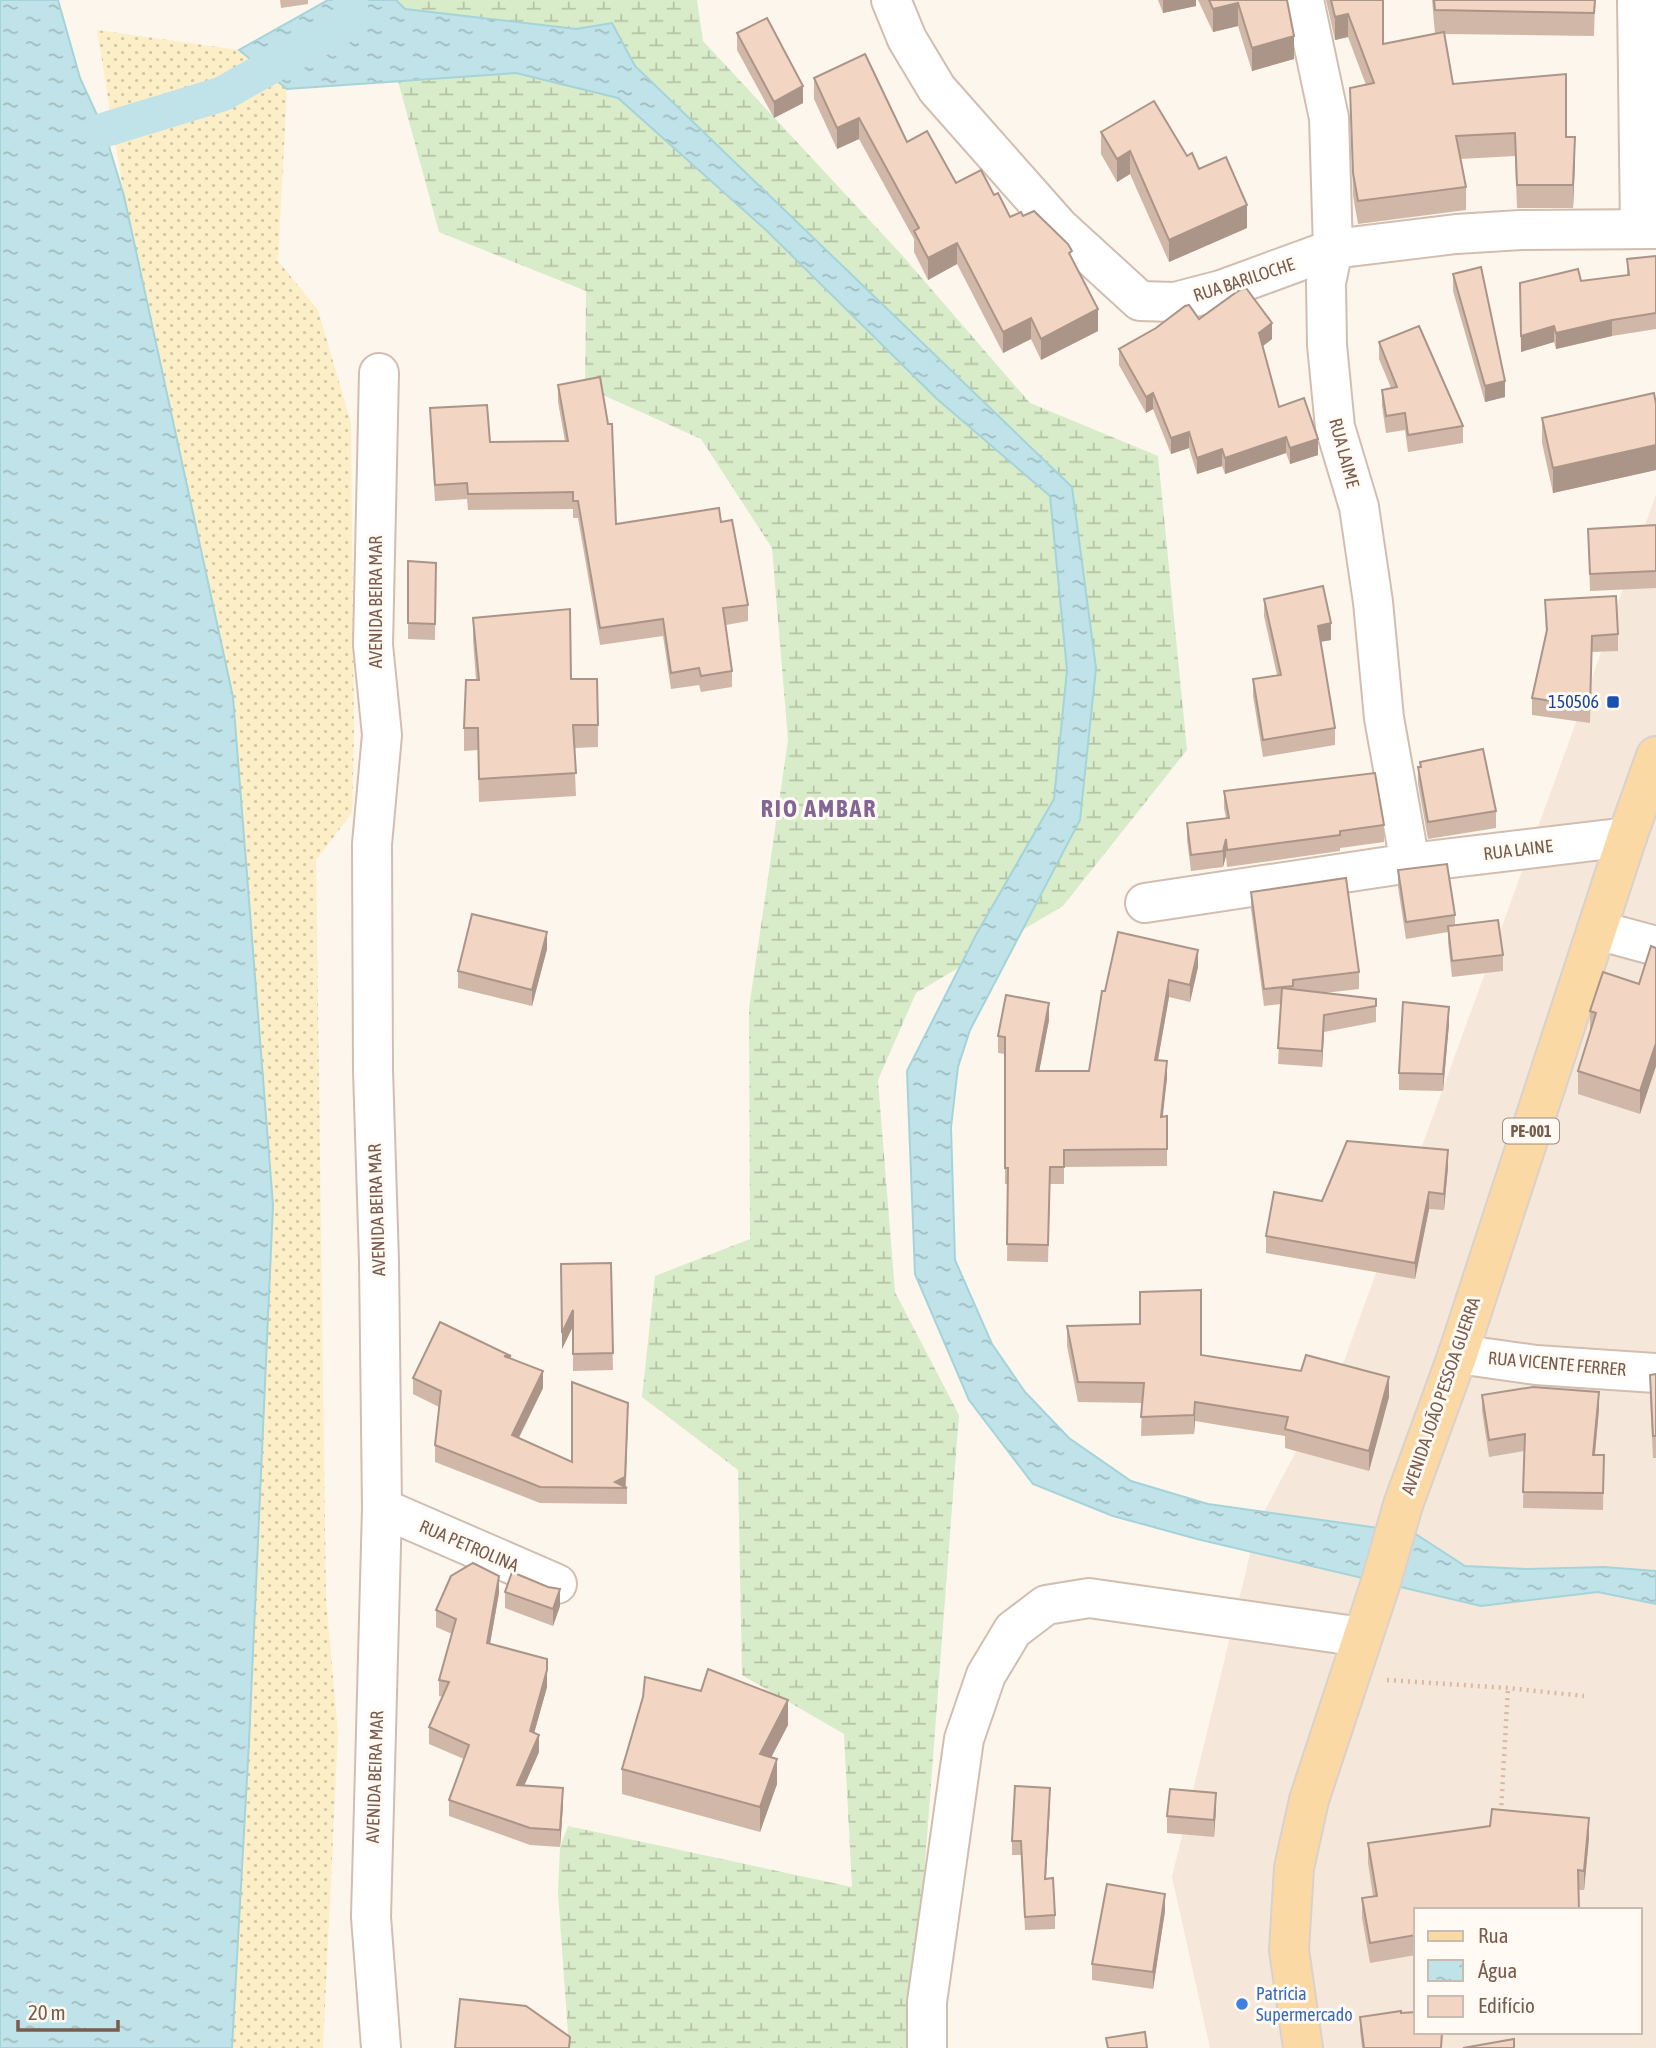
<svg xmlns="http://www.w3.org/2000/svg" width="1656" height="2048" font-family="'Asap Condensed',sans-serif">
<defs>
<pattern id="wetland-marsh" width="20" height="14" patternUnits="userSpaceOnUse" patternTransform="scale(1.75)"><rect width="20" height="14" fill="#d8ecc9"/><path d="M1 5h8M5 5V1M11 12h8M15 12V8" fill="none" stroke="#b4c2a5"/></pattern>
<pattern id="sand-dots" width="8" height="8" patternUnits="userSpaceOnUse" patternTransform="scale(1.75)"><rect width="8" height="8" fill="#fcefc7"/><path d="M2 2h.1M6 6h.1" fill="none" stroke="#d1c5a4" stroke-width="1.8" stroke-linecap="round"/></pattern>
<pattern id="water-ripples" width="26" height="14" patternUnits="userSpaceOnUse" patternTransform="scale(1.75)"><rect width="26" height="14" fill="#bfe3e8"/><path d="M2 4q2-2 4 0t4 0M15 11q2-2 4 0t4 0" fill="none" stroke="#a0bbbe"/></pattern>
</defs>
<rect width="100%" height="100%" fill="#fdf6ec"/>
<path fill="#f5e8da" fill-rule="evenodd" d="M1656,494V2048H1210L1172,1877L1257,1525L1344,1361L1591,681ZM1416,1910H1640V2032H1416Z"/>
<path fill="url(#wetland-marsh)" d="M376,0H697L703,41L901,254L1030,403L1158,456L1187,750L1063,906L916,993L878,1080L895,1292L959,1415L911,2048H569L558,1893L560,1847L568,1826L852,1887L844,1734L742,1675L738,1470L642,1397L655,1276L750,1239L749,1008L788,740L772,548L701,439L585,387L586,291L439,232Z"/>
<path fill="url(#sand-dots)" d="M97,30L239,50L287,89L278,261L318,310L351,423L354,736L352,813L316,860L326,1599L338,1733L323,2048H232L249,1742L273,1205L233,697L124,196Z"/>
<g fill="url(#water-ripples)" stroke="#a5d3da" stroke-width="2">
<path d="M0,0H58L80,78L104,130L124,196L233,697L273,1205L249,1742L232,2048H0Z"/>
<path d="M328,0H396L405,9L576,29L612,23L635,66L1072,487L1096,668L1080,820L970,1030L958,1067L951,1127L955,1260L992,1344L1025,1392L1069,1438L1131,1481L1208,1504L1414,1533L1465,1566L1527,1569L1604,1567L1656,1571V1604L1598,1592L1481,1606L1197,1539L1113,1516L1033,1484L969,1400L915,1274L907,1071L977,933L1054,799L1067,670L1050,496L937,399L766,230L618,98L516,73L287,89L239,50Z"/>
</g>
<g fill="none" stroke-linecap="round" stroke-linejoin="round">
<path stroke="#bfe3e8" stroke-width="35" d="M104,130L222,94L352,21L350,0"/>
<defs>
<g id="minor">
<path d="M891,0L907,39L937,89L1059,227L1140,301L1175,302L1221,290L1333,249L1456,234L1521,230L1656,229"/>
<path d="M1304,0L1329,118L1333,249L1326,283L1327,345L1335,427L1359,507L1373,602L1384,718L1410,863"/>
<path d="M1637,0L1640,229"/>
<path d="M379,373L373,645L382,735L372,844L373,1070L379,1261L382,1508L371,1917L381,2048"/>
<path d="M1145,903L1410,863L1627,837"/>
<path d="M1597,930L1656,946"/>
<path d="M1458,1354L1536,1365L1656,1373"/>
<path d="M382,1508L557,1584"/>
<path d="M927,2048V2002L964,1739L986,1675L1013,1630L1046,1605L1089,1598L1362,1637"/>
</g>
<path id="major" d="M1303,2048L1289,1950L1294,1868L1309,1800L1381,1582L1403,1505L1458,1354L1627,837L1656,756"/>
</defs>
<use href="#minor" stroke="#d1beb0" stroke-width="42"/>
<use href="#major" stroke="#dad1cd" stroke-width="42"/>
<g stroke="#d9b8a5" stroke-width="4.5" stroke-dasharray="2 5" stroke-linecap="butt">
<path d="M1387,1680L1508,1688L1584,1696"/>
<path d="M1501,1812L1508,1688"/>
</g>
<use href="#minor" stroke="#fff" stroke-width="38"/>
<use href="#major" stroke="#fbd9a5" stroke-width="38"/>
</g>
<g fill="#d1b7a8">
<path d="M280,0H308V4L281,8Z"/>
<path d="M1158,0H1196V6L1163,13Z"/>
<path d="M1198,0H1287L1294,59L1252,71L1238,26L1213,32Z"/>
<path d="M1326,0H1383V44L1435,34L1432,0H1595L1594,36L1444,34L1453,84L1566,137L1575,160L1573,208H1517L1515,156L1460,159L1466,187V210L1358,224L1353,196L1350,88L1366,85L1348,37L1335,40Z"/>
<path d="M737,33L803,103L774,118L737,50Z"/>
<path d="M814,78L907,142L956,183L994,195L1010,217L1023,216L1072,259L1098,331L1041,360L1031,339L1003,353L957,264L928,280L914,252V239L859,139L837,149L814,99Z"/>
<path d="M1101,132L1187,156L1199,169L1247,228L1169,262L1130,174L1117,182L1101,154Z"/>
<path d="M1656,256V329L1612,336L1556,349L1554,342L1521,352L1520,299L1581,281L1627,275V259Z"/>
<path d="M1453,274L1505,397L1485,402L1453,291Z"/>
<path d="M1199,319L1272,339L1263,346L1279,407L1318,455L1290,464L1286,453L1225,474L1222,466L1197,474L1189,448L1171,454L1153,409L1146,413L1119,365V349Z"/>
<path d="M1379,342L1463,426V443L1408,452L1405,430L1386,433L1382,406V390L1391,388L1379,359Z"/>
<path d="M558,385L616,524L721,522L748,605V621L726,625L732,671V687L701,692L699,685L671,689L663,636L600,645L578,518H573V509L468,510L467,499L435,501L430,425V408L490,442L565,441L558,402Z"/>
<path d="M1656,404V470L1553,493L1542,443V418Z"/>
<path d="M1656,525V588L1590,591L1588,529Z"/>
<path d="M408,561L436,563L435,640L408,639Z"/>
<path d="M1264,599L1331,640L1321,642L1335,728V745L1263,757L1253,696V679L1277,675L1264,616Z"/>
<path d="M1545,600L1618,634V651L1592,652L1590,723L1532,715V698L1546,633Z"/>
<path d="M473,618L571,679L598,725V747L574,748L576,796L479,802L478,750L464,751V728L476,680L473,640Z"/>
<path d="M1420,762L1496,811V828L1428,839L1418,784V767H1420Z"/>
<path d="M1224,791L1384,825V842L1340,848V851L1227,867L1226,856L1223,867L1191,871L1187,840V823L1226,818L1224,808Z"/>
<path d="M1398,870L1455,915V925L1503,955V971L1452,977L1448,942V932L1406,939L1398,887Z"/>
<path d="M1251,892L1359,972V989L1324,993L1376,999V1022L1324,1032L1322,1067L1278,1064L1281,1004L1264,1006L1251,909Z"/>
<path d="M1656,948V1066L1640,1114L1578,1094V1071L1590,1032V1011L1639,984Z"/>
<path d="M547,949L532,1006L458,988V971Z"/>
<path d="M1198,967L1190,1002L1169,997L1158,1060L1167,1078L1162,1116H1167V1166L1064,1167V1184H1050L1048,1262L1007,1261L1008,1184H1005V1054L998,1053V1036L1049,1020L1039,1071H1089L1105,991Z"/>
<path d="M1449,1024L1443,1091L1399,1090V1073Z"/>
<path d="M1448,1167L1444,1210L1429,1209L1415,1279L1266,1253V1236L1322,1201Z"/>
<path d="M611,1263L613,1370L573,1371V1327L562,1349L561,1264Z"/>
<path d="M440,1322L511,1356V1359L543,1388L519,1438L572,1462L628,1419L626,1487L627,1488V1504L540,1503L435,1462V1445L439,1407L413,1394V1378Z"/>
<path d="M1140,1324L1201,1355L1389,1397L1369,1471L1285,1448V1436L1195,1421L1194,1434L1141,1436L1142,1403L1078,1402L1067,1346V1326Z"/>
<path d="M1656,1374V1458H1653L1650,1397V1375Z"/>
<path d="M1482,1395L1599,1409L1595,1455H1604L1603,1510L1523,1508L1524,1451L1489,1457L1482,1411Z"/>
<path d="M505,1592L560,1606L553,1626L505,1608Z"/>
<path d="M499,1593L490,1644L547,1687L534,1733L539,1752L524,1786L563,1805L560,1847L530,1845L449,1816V1800L464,1759L429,1744V1727L443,1697L439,1696V1680L452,1634L436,1627V1610Z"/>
<path d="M788,1725L771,1757L777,1784L760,1832L622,1794V1769Z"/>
<path d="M1050,1802L1046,1879L1055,1915V1929L1025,1930L1021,1855H1012V1841Z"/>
<path d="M1216,1809L1214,1837L1167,1833V1816Z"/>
<path d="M1589,1838L1584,1890H1579L1416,1910V1955L1370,1963L1362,1918V1898L1373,1896L1368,1863V1843Z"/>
<path d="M1165,1911L1153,1989L1092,1980V1964Z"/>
<path d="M1401,2013L1442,2048H1362L1360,2031V2017Z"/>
</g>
<g fill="#aa9588">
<path d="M1163,0H1196V6L1163,13Z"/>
<path d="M1238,3V26L1213,32V9Z"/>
<path d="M1348,14V37L1335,40V17Z"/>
<path d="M1294,36V59L1252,71V48Z"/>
<path d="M803,86V103L774,118V102Z"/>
<path d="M859,118V139L837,149V128Z"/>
<path d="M1575,137V160L1573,208V185Z"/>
<path d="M1130,151V174L1117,182V159Z"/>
<path d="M1247,205V228L1169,262V240Z"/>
<path d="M957,243V264L928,280V258Z"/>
<path d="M1098,309V331L1041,360V339Z"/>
<path d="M1031,318V339L1003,353V332Z"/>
<path d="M1612,320V336L1556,349V333Z"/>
<path d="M1272,323V339L1259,349V333Z"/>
<path d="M1554,326V342L1521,352V336Z"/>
<path d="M1505,381V397L1485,402V386Z"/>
<path d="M1153,393V409L1146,413V397Z"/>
<path d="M1189,432V448L1171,454V438Z"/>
<path d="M1286,437V453L1225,474V458Z"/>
<path d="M1318,439V455L1290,464V448Z"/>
<path d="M1656,445V470L1553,493V468Z"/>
<path d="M1222,449V466L1197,474V458Z"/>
<path d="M1331,623V640L1318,642V626Z"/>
<path d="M1226,839V856L1223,867V851Z"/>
<path d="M547,932V949L532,1006V990Z"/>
<path d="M1198,950V967L1190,1002V985Z"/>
<path d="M1169,980V997L1155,1076V1060Z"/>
<path d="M1049,1003V1020L1036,1088V1071Z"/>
<path d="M1449,1007V1024L1443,1091V1074Z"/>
<path d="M1324,1015V1032L1322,1067V1051Z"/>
<path d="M1656,1043V1066L1640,1114V1091Z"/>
<path d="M1167,1061V1078L1161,1133V1117Z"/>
<path d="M1448,1150V1167L1444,1210V1194Z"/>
<path d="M1429,1192V1209L1415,1279V1263Z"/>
<path d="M573,1310V1326L562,1349V1333Z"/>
<path d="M543,1371V1388L512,1451V1435Z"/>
<path d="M1389,1377V1397L1369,1471V1451Z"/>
<path d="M1599,1392V1409L1593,1472V1455Z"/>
<path d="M1195,1402V1421L1194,1434V1415Z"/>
<path d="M628,1403V1419L625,1493V1488H615Z"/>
<path d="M499,1576V1593L487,1660V1643Z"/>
<path d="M560,1589V1606L553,1626V1609Z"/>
<path d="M547,1670V1687L530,1748V1731Z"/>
<path d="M788,1700V1725L760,1779V1754Z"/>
<path d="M539,1735V1752L517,1802V1785Z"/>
<path d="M777,1759V1784L760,1832V1807Z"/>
<path d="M563,1788V1805L560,1847V1830Z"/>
<path d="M1050,1788V1802L1045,1893V1879Z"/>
<path d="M1216,1793V1809L1214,1837V1820Z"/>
<path d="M1589,1818V1838L1584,1890V1871Z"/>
<path d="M1165,1894V1911L1153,1989V1972Z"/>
</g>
<g fill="#f3d5c3" stroke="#aa9588" stroke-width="2">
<path d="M1209,0H1287L1294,36L1252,48L1238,3L1213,9Z"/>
<path d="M1331,0H1383V44L1444,32L1453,84L1566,74V137H1575L1573,185H1517L1515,133L1456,136L1466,187L1358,201L1353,173L1350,88L1374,83L1348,14L1335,17Z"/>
<path d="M1434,0H1595L1594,13L1435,10Z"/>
<path d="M767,18L803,86L774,102L737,33Z"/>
<path d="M865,54L907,142L927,131L956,183L981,170L994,195L998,193L1010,217L1021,212L1023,216L1034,211L1068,244L1072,251L1069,253L1098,309L1041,339L1031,318L1003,332L957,243L928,258L914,231L919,228L859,118L837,128L814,78Z"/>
<path d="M1154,101L1187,156L1192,153L1199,169L1226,157L1247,205L1169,240L1130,151L1117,159L1101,132Z"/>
<path d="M1656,256V313L1612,320L1556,333L1554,326L1521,336L1520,283L1578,269L1581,281L1629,275L1627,259Z"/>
<path d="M1481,267L1505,381L1485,386L1453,274Z"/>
<path d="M1246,288L1272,323L1259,333L1279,407L1304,398L1318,439L1290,448L1286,437L1225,458L1222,449L1197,458L1189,432L1171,438L1153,393L1146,397L1119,349L1156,328L1185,306L1189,305L1199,319L1238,291Z"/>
<path d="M1419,326L1463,426L1408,435L1405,413L1386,416L1382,390L1397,387L1379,342Z"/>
<path d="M600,377L608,424H612L616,524L719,508L721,522L732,520L748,605L723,608L732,671L701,676L699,668L671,673L663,619L600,628L578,501H573V492L468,494L467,483L435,485L430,408L487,405L490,442L568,441L558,385Z"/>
<path d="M1654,393L1656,404V445L1553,468L1542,418Z"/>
<path d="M1656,525V571L1590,574L1588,529Z"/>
<path d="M408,561L436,563L435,624L408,623Z"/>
<path d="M1323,586L1331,623L1318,626L1335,728L1263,740L1253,679L1281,675L1264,599Z"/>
<path d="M1616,596L1618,634L1592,636L1590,707L1532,698L1547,630L1545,600Z"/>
<path d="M570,609L571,679H597L598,725H573L576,773L479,779L478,728H464L466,680H479L473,618Z"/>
<path d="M1483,749L1496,811L1428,822L1418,767H1421L1420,762Z"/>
<path d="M1375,773L1384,825L1340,831V835L1227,850L1226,839L1223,851L1191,855L1187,823L1229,818L1224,791Z"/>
<path d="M1447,864L1455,915L1406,922L1398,870Z"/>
<path d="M1346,878L1359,972L1293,980V986L1264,989L1251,892Z"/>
<path d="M472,914L547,932L532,990L458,971Z"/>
<path d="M1498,920L1503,955L1452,961L1448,926Z"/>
<path d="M1118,932L1198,950L1190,985L1169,980L1155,1060L1167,1061L1161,1117L1167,1116V1149L1064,1150V1167H1050L1048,1245L1007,1244L1008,1168H1005V1037L998,1036L1006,995L1049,1003L1036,1071H1089L1102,991H1105Z"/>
<path d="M1651,946L1656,948V1043L1640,1091L1578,1071L1596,1013L1590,1011L1603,972L1639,984Z"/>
<path d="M1282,988L1376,999V1006L1324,1015L1322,1051L1278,1048Z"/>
<path d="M1403,1002L1449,1007L1443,1074L1399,1073Z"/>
<path d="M1347,1141L1448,1150L1444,1194L1429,1192L1415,1263L1266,1236L1274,1192L1322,1201Z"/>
<path d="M611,1263L613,1353L573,1354V1310L562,1333L561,1264Z"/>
<path d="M1201,1290V1355L1301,1371L1306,1355L1389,1377L1369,1451L1285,1429L1288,1417L1195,1402L1194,1415L1141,1417L1144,1383L1078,1382L1067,1326L1140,1324V1292Z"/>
<path d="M440,1322L511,1356H504L543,1371L512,1435L572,1462V1382L628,1403L625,1477L615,1482L627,1488L540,1487L435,1445L441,1391L413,1378Z"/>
<path d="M1656,1374V1436H1653L1650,1375Z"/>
<path d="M1533,1387L1599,1392L1593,1455H1604L1603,1493L1523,1492L1525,1434L1489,1440L1482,1395Z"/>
<path d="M473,1563L499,1576L487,1643L547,1659V1670L530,1731L539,1735L517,1785L563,1788L560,1830L530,1828L449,1800L469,1745L429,1727L449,1682L439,1680L456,1619L436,1610L451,1576Z"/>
<path d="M512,1572L548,1587L560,1589L553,1609L505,1592Z"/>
<path d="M708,1669L788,1700L760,1754L777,1759L760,1807L622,1769L643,1697L645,1677L701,1691Z"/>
<path d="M1015,1786L1050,1788L1045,1879L1053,1878L1055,1915L1025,1917L1021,1841H1012Z"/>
<path d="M1170,1789L1216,1793L1214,1820L1167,1816Z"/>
<path d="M1492,1809L1589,1818L1584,1871L1578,1870L1579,1910H1416V1935L1370,1943L1362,1898L1377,1896L1368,1843L1490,1826Z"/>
<path d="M1107,1884L1165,1894L1153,1972L1092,1964Z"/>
<path d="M460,1999L526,2006L570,2037L569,2048H455Z"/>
<path d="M1401,2011V2013L1416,2012V2032H1442L1441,2048H1364L1360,2017Z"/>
<path d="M1145,2032L1147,2048H1108L1106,2038Z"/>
<path d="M1514,2039V2048H1463Z"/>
</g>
<rect fill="#1a4fb4" stroke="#fffaf3" stroke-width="2.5" x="1606" y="695" width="14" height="14" rx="3.5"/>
<circle fill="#3f7fe0" stroke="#fffaf3" stroke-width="2.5" cx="1242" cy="2004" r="7"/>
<g text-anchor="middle" stroke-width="6" stroke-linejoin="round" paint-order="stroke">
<rect fill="#fffaf3" stroke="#a28b7f" stroke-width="2" x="1503" y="1118.5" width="56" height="25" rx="5"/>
<g font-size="16" font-weight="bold" fill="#7a5c4d">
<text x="1531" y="1137">PE-001</text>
</g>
<g font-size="18" fill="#7a5c4d" stroke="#fffaf3">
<text transform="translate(1244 280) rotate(-18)" y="6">RUA BARILOCHE</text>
<text transform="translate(1344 453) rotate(75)" y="6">RUA LAIME</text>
<text transform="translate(376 602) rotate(-90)" y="6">AVENIDA BEIRA MAR</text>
<text transform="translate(1518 850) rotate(-7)" y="6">RUA LAINE</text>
<text transform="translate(377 1210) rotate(-92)" y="6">AVENIDA BEIRA MAR</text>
<text transform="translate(1557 1364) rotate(5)" y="6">RUA VICENTE FERRER</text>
<text transform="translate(1441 1396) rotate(-71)" y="6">AVENIDA JOÃO PESSOA GUERRA</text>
<text transform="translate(469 1546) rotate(23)" y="6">RUA PETROLINA</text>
<text transform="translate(375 1777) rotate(-88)" y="6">AVENIDA BEIRA MAR</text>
</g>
<g font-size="18" fill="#164399" stroke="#fffaf3" text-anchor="end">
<text x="1599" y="708">150506</text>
</g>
<g font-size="18" fill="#366cbe" stroke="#fffaf3" text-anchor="start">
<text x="1256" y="2000">Patrícia<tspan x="1256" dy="21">Supermercado</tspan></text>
</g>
<g font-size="24" font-weight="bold" letter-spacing="2" fill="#846695" stroke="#fffaf3">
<text x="819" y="817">RIO AMBAR</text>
</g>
</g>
<rect x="1414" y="1908" width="228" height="126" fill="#fffaf3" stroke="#cabbb1" stroke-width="2"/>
<rect x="1428" y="1931" width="35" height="10" fill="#fbd9a5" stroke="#cabbb1" stroke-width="2"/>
<text x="1478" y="1943" font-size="21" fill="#7a5c4d">Rua</text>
<rect x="1428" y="1960" width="35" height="21" fill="url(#water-ripples)" stroke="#cabbb1" stroke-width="2"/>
<text x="1478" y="1978" font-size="21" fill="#7a5c4d">Água</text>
<rect x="1428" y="1996" width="35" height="21" fill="#f3d5c3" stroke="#cabbb1" stroke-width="2"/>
<text x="1478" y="2013" font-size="21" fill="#7a5c4d">Edifício</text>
<path d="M18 2020v10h100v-10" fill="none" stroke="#7a5c4d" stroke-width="3.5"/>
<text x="28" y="2020" font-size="21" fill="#7a5c4d" stroke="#fffaf3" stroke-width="5" paint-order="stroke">20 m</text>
</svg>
